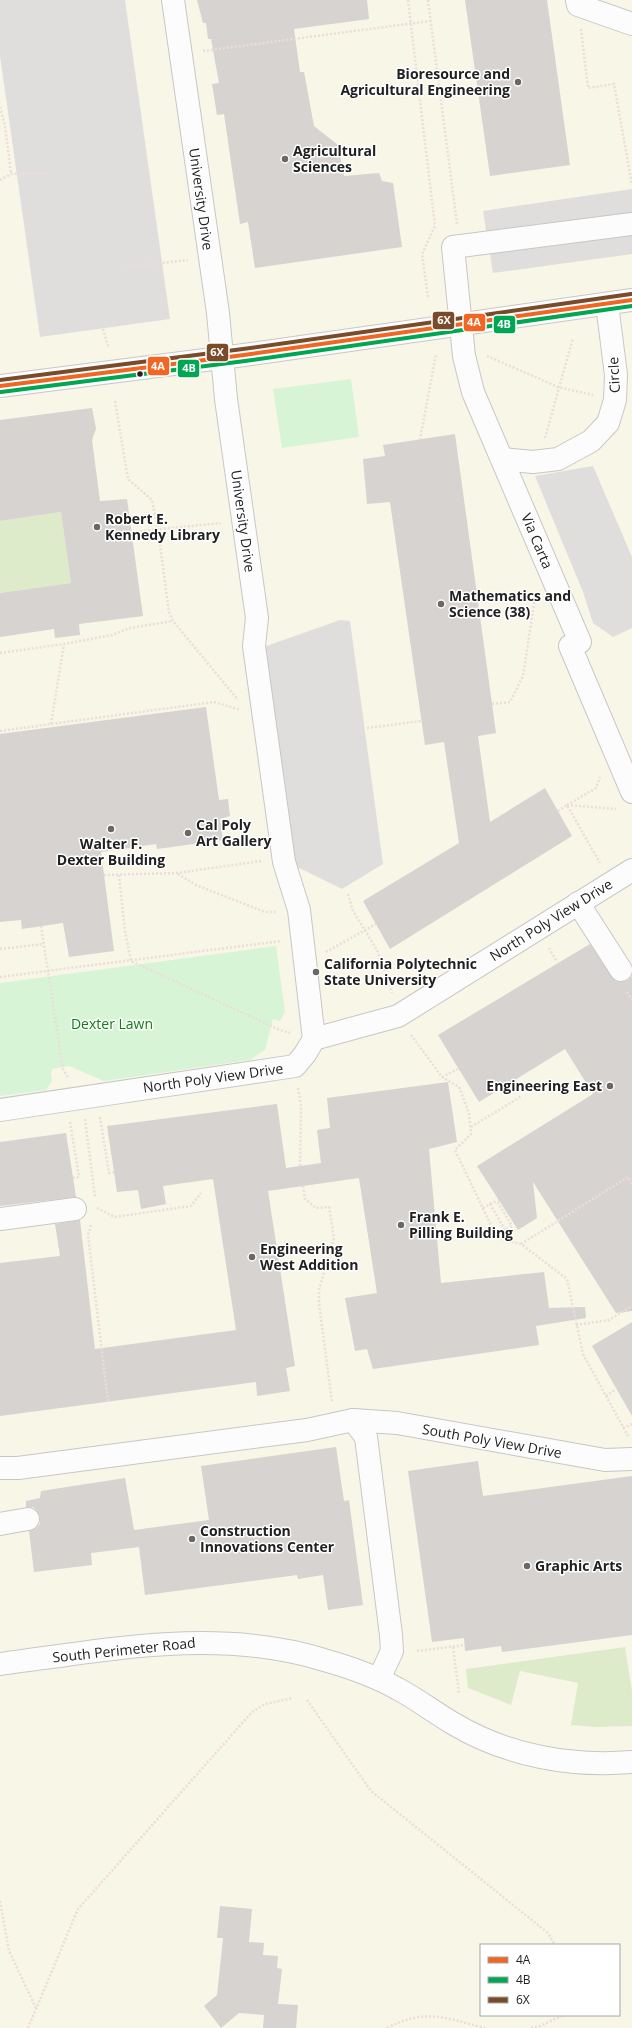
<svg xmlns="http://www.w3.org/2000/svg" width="632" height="2028" font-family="'Open Sans',sans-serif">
<rect width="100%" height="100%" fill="#efedea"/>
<path fill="#f8f6e6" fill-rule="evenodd" d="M0,0H632V2028H0ZM481,1945H619V2015H481Z"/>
<g fill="#ddebca">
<path d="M61,512L71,583L0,593V521Z"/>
<path d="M625,1647L632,1691V1726L596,1727L571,1725L578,1683L520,1671L511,1705L468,1688L466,1669Z"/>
</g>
<g fill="#d8f4d7">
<path d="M351,379L359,437L282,448L273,389Z"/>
<path d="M276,946L285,1012L280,1021L273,1019L265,1050L250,1060L104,1081L69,1066L52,1069L51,1073L52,1081L46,1090L0,1096V983Z"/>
</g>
<g fill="#dfdedd">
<path d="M0,0H125L170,319L40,337L0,56Z"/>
<path d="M632,189V254L493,273L483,211Z"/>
<path d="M593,466L632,557V628L613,637L593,623L583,592L535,476Z"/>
<path d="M340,620L350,621L383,864L342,889L287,862L258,649Z"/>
</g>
<g fill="#d6d3d1">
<path d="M197,0H367L369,19L294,29L300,72H304L314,126L338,145L344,176L379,173L382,181L393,183L402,247L255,268L248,222L240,224L224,114L217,115L212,84L219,83L211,39H208L206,23H203Z"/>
<path d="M465,0H547L570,165L490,176Z"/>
<path d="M92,408L96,429L92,440L100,501L127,499L143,616L79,624L80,635L55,638L54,629L0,637V593L71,583L61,512L0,521V420Z"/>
<path d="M455,434L496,733L478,736L490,822L545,788L572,836L390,949L363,901L459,843L444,742L425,745L390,502L367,504L363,459L385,456L383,445Z"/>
<path d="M206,707L219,800L228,799L230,816L220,819L223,840L157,849L156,844L101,852L114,951L69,957L63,923L22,929L21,920L0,922V734Z"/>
<path d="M590,944L615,981L622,982L628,980L632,976V1311L616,1313L533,1182L537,1218L518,1230L477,1166L593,1094L565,1049L479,1102L438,1035Z"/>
<path d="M448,1082L457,1142L429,1149L441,1283L544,1272L549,1308L585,1307L586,1318L536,1326L539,1345L373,1369L367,1349L355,1351L345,1298L377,1293L359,1178L268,1191L295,1366L286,1368L290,1391L257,1396L256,1382L0,1416V1263L60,1256L55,1224L80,1220L95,1349L236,1330L213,1179L163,1186L166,1204L141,1209L138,1190L117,1192L107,1126L277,1104L286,1168L321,1163L317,1130L330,1128L327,1098Z"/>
<path d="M66,1133L76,1197L0,1206V1142Z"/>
<path d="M632,1322V1416L592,1346Z"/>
<path d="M336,1447L344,1501L349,1500L363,1605L328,1610L323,1575L298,1579L297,1575L145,1595L139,1547L91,1553L92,1565L34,1572L29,1531L36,1528L40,1524V1517L37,1511L33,1507H26V1501L40,1498L41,1491L125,1478L134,1530L209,1520L201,1466Z"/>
<path d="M478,1461L483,1496L632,1476V1635L502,1652L501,1646L465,1651L464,1638L432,1642L408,1471Z"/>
<path d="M220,1906L252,1909L249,1942L264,1943L263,1955L278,1956L277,1968L282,1969L278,2004L298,2005L296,2028H263L264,2015L239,2013L221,2028L204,2006L217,1995L223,1938H217Z"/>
</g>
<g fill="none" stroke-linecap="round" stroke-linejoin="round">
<defs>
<g id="minor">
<path d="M173,0L218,313L226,399L257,618L254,646L284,862L299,910L314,1039"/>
<path d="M577,0L578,5L632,24"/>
<path d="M632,224L453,247L464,356L473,392L580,642L570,646L632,792"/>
<path d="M0,386L244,355L632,300"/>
<path d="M502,459L533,462L558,459L591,441L608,423L615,400L616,375L607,304"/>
<path d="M578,903L621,970"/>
<path d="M0,1110L295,1066L305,1054L314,1039L398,1016L632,870"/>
<path d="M0,1219L75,1209"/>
<path d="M353,1420L366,1437L391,1635L392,1651L379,1679"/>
<path d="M0,1468H18L307,1430L353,1420L397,1423L605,1460L632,1459"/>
<path d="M0,1524L28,1519"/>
<path d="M0,1664C108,1650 218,1627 324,1660C349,1667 375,1676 398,1689C417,1699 435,1713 454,1724C508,1756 571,1767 632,1762"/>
</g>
</defs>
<use href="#minor" stroke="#c8c7c6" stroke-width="24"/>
<g stroke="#ecdcdb" stroke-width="2.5" stroke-dasharray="2 2" stroke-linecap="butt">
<path d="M408,0L435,226L422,254L428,297"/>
<path d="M428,0L457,224"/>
<path d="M581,29L588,88L614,84L632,185"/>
<path d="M203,51L430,21"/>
<path d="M0,107L5,126L11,174"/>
<path d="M0,180L11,174L50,173"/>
<path d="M127,267L188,260"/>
<path d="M103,329L108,346"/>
<path d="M487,356L558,387L593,395"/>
<path d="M115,401L128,479L152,500L158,530L169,612L173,621L238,700"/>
<path d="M545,438L573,338"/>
<path d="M420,440L436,354"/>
<path d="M132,532L221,523"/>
<path d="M0,653L64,644L112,635L130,628L173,621"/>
<path d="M492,704L510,702L523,676L535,598"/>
<path d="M51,724L64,644"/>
<path d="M367,728L421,721"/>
<path d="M0,731L214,702L241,710"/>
<path d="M567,805L596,788L600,777"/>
<path d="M567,805L616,809"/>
<path d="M558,811L567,805L600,863"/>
<path d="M178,874L196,885L265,912H276"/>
<path d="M104,875L177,873L261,861"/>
<path d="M119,875L125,931L131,961L280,1030L290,1033"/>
<path d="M348,894L353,911L377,950L392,993"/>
<path d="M41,926L63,1069L68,1078"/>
<path d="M549,948L557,962"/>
<path d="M0,949L44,944"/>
<path d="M326,952L376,924"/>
<path d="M0,977L281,941"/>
<path d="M627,992L632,1000"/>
<path d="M411,1035L442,1077L459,1087L469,1113L471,1134L455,1150L497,1238L521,1244L567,1279L583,1354L628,1436"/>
<path d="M442,1077L458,1069"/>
<path d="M298,1088L301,1106L300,1166"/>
<path d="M100,1117L109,1173L114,1172"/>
<path d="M85,1119L95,1197"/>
<path d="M70,1122L79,1177L73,1178"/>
<path d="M471,1127L522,1096"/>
<path d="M303,1186L305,1199L316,1208L329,1207L334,1238L319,1290V1303L332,1402"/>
<path d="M490,1204L497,1201"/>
<path d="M97,1208L115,1217L191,1206L201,1193"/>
<path d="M483,1208L490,1204L505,1230L512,1226L497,1201L499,1200"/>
<path d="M91,1225L88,1235L108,1402"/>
<path d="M521,1244L628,1177L632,1184"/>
<path d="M576,1325L609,1320L632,1306"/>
<path d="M606,1396L616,1389"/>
<path d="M623,1428L632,1424"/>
<path d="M453,1647L459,1693"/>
<path d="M417,1651L465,1645"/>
<path d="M307,1700L371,1791L548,1933L555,1945"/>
<path d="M0,1901L9,1951L36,2008"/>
<path d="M28,2028L78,1909L252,1712L265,1704L293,1698"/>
<path d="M387,2028C426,2008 445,2018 485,2028"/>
<path d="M531,2028L540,2026L564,2015"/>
</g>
<use href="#minor" stroke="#fdfcfc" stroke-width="22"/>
<defs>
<path id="bus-1" d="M0,386L244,355L632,300"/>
<path id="bus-2" d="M1,392L245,361L632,306"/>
<path id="bus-3" d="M0,380L243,349L631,294"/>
</defs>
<use href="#bus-1" stroke="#fff" stroke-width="7"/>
<use href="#bus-2" stroke="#fff" stroke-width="7"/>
<use href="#bus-3" stroke="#fff" stroke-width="7"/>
<use href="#bus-1" stroke="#f26522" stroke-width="4"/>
<use href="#bus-2" stroke="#00a651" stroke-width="4"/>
<use href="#bus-3" stroke="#7a4b2a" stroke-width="4"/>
</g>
<g fill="#696867" stroke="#fff" stroke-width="1.5">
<circle cx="518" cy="82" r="4"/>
<circle cx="285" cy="159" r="4"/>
<circle cx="97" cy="527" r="4"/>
<circle cx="441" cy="604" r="4"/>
<circle cx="111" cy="829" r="4"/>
<circle cx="188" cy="833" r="4"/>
<circle cx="316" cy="972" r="4"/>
<circle cx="610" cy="1086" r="4"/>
<circle cx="401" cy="1225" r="4"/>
<circle cx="252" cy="1257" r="4"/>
<circle cx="192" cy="1539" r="4"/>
<circle cx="527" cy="1566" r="4"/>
</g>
<circle fill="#212121" stroke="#fff" stroke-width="1.5" cx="140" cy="374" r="3.5"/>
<g text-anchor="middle" stroke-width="3" stroke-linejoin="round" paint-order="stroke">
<g font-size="14" font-weight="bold" fill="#212121" stroke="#fff" text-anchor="start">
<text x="510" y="79" text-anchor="end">Bioresource and<tspan x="510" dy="16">Agricultural Engineering</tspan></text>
<text x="293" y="156">Agricultural<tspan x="293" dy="16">Sciences</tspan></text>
<text x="105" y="524">Robert E.<tspan x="105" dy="16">Kennedy Library</tspan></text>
<text x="449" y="601">Mathematics and<tspan x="449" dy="16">Science (38)</tspan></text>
<text x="196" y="830">Cal Poly<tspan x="196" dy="16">Art Gallery</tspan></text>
<text x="111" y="849" text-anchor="middle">Walter F.<tspan x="111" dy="16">Dexter Building</tspan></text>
<text x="324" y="969">California Polytechnic<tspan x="324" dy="16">State University</tspan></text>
<text x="602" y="1091" text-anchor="end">Engineering East</text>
<text x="409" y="1222">Frank E.<tspan x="409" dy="16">Pilling Building</tspan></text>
<text x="260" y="1254">Engineering<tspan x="260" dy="16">West Addition</tspan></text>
<text x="200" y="1536">Construction<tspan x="200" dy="16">Innovations Center</tspan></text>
<text x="535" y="1571">Graphic Arts</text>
</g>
<g font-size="14" fill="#212121" stroke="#fff">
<text transform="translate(201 199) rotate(82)" y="5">University Drive</text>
<text transform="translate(614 375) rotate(-93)" y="5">Circle</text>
<text transform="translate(243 521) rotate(82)" y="5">University Drive</text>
<text transform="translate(537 541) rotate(67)" y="5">Via Carta</text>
<text transform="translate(551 920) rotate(-32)" y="5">North Poly View Drive</text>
<text transform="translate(213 1078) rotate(-8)" y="5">North Poly View Drive</text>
<text transform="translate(492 1441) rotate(10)" y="5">South Poly View Drive</text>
<text transform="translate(124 1650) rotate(-6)" y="5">South Perimeter Road</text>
</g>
<g font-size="14" fill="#0d8111" stroke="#fff">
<text x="112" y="1029">Dexter Lawn</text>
</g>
</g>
<g stroke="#fff" stroke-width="1.5">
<rect x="432" y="311" width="23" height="19" rx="4" fill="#7a4b2a"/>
<rect x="463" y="313" width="23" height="19" rx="4" fill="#f26522"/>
<rect x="493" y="315" width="23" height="19" rx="4" fill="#00a651"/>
<rect x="206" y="343" width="23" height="19" rx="4" fill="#7a4b2a"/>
<rect x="147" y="356" width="23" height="20" rx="4" fill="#f26522"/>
<rect x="177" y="359" width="23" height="19" rx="4" fill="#00a651"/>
</g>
<g font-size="11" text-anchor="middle" font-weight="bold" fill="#fff">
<text x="444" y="324">6X</text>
<text x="474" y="326">4A</text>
<text x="504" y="328">4B</text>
<text x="217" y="356">6X</text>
<text x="158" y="370">4A</text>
<text x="189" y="372">4B</text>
</g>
<rect x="480" y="1944" width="140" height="72" fill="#ffffff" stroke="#a6a6a6"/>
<rect x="488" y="1957" width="20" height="6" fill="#f26522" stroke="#a6a6a6"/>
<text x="516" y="1964" font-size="12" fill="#212121">4A</text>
<rect x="488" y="1977" width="20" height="6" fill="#00a651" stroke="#a6a6a6"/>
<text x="516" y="1984" font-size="12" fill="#212121">4B</text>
<rect x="488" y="1997" width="20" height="6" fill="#7a4b2a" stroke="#a6a6a6"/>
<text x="516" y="2004" font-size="12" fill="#212121">6X</text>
</svg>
